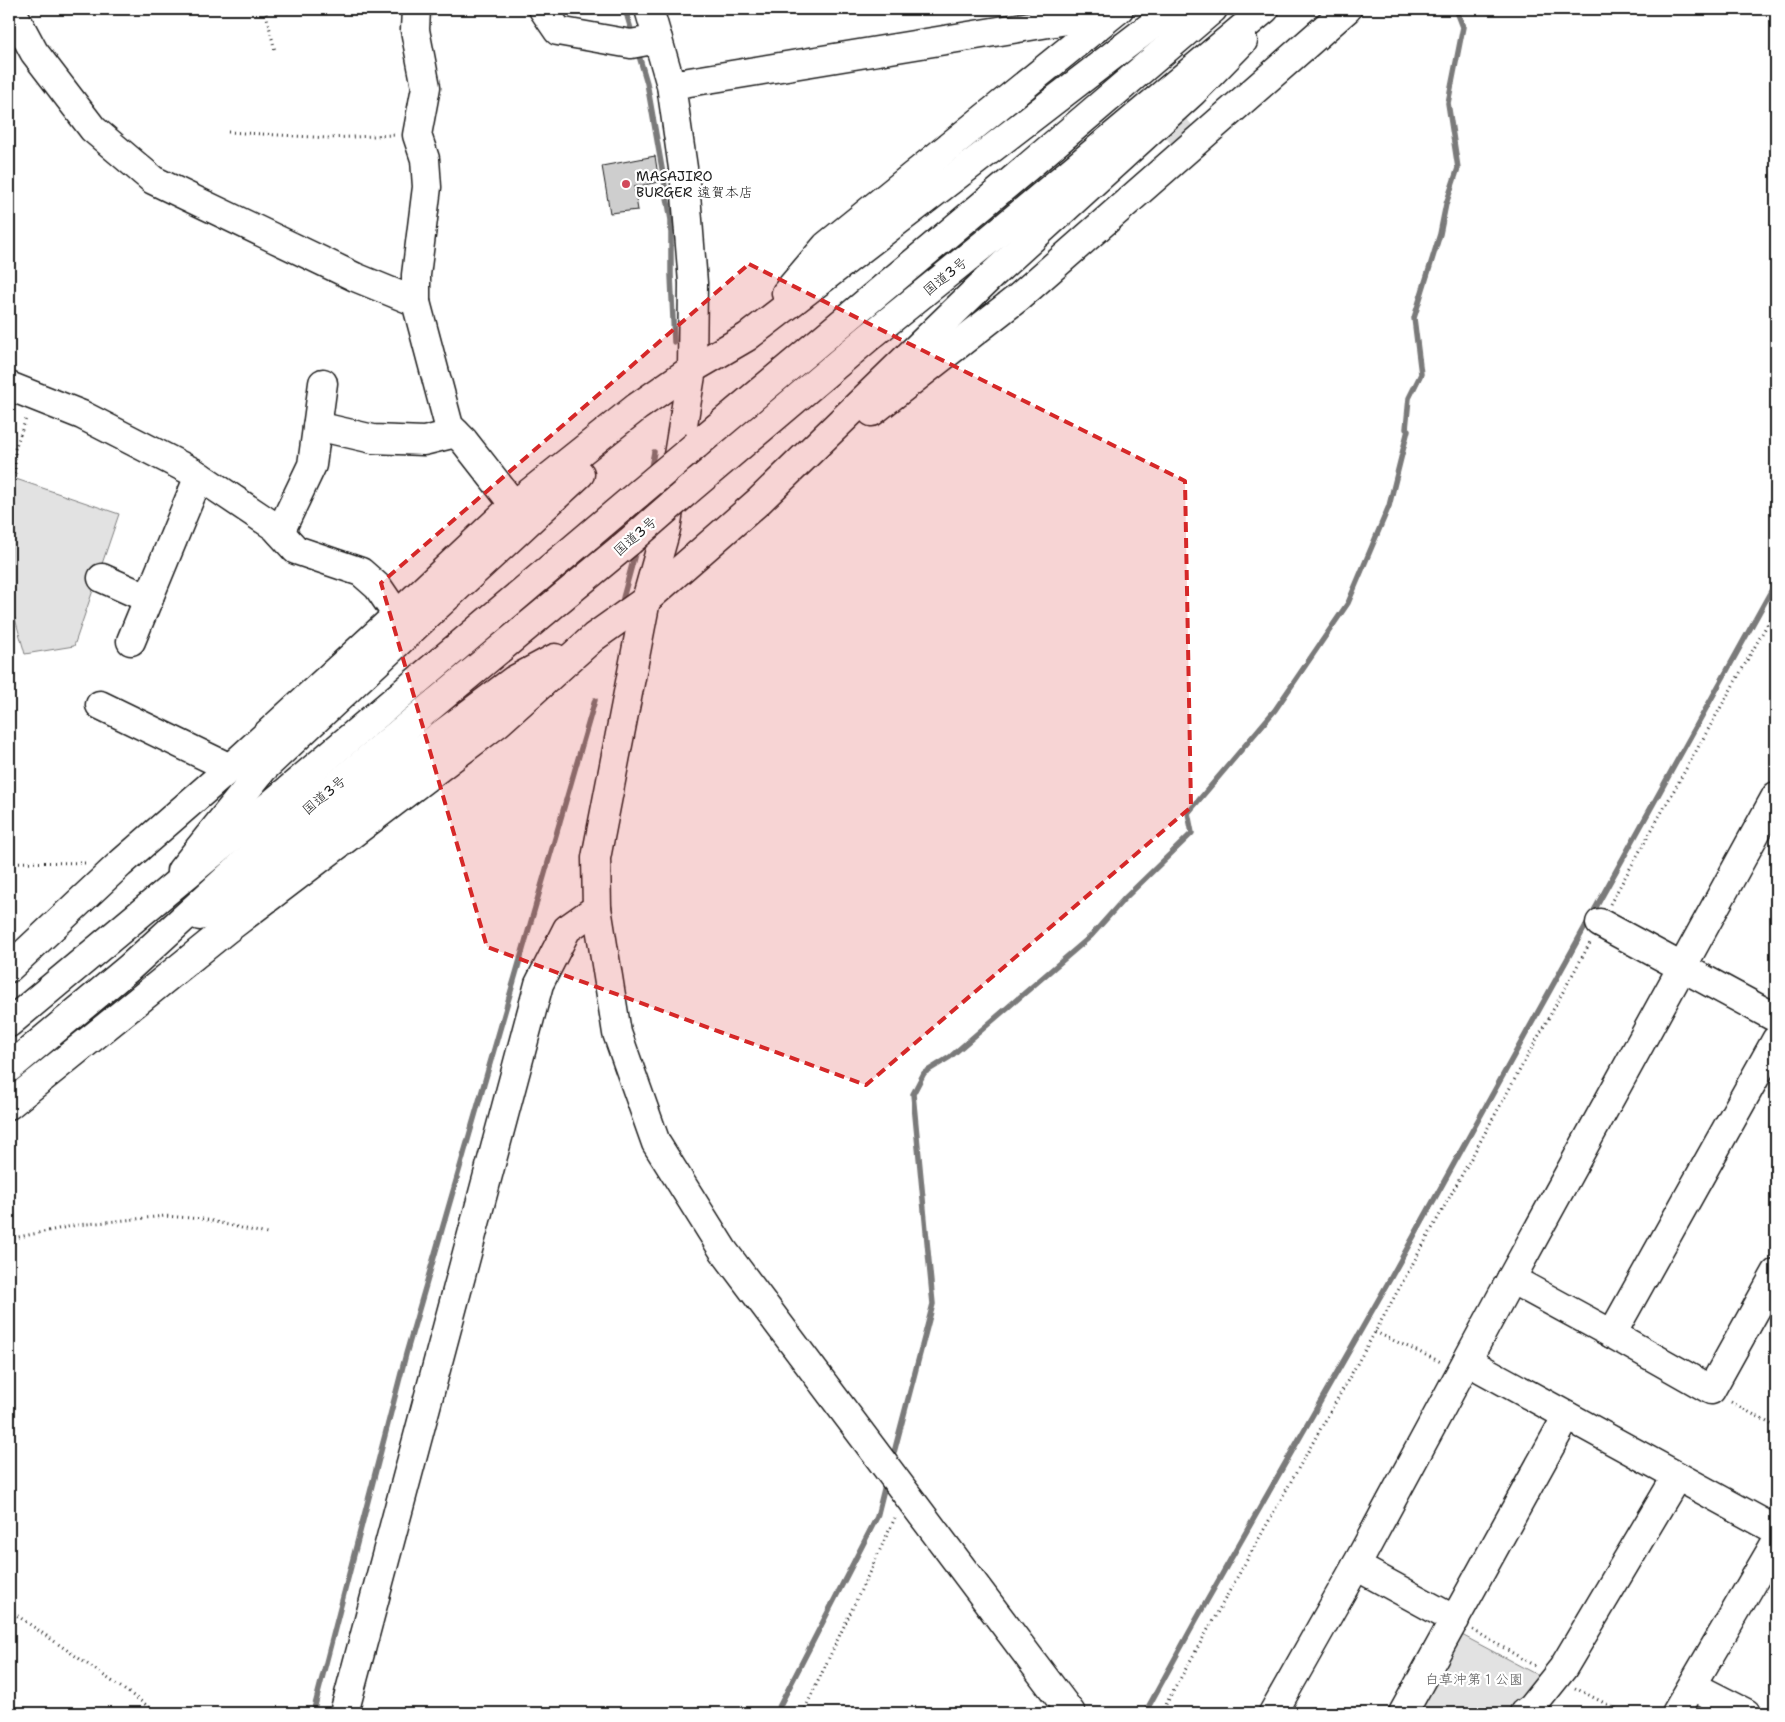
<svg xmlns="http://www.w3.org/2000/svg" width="1785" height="1722" font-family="'Shantell Sans','Klee One',sans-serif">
<rect width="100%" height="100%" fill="#fff"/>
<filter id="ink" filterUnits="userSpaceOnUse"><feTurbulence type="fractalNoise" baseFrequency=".02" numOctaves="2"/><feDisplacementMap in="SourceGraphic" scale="10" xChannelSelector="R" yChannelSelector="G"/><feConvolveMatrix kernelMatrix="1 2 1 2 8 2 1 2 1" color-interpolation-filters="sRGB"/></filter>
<g filter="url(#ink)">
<g fill="#e2e2e2" stroke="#7f7f7f">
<path d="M13,478L119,514L74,646L25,654L10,601Z"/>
<path d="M1460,1634L1541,1677L1512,1708L1505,1713H1415Z"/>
</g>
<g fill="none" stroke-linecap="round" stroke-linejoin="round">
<g stroke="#7a7a7a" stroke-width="5.5">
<path d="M625,9L633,36"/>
<path d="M637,49L647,83L671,220V275L674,342"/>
<path d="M650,472L654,452"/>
<path d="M623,598L636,550"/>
<path d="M892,1460L933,1304L913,1094L924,1073L950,1057L1091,936L1124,899L1192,833L1188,813L1275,710L1348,603L1389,506L1408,430L1406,429L1409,398L1421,374L1414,318L1440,234L1446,204L1458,168L1448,103L1463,27L1456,9"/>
<path d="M313,1713L406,1354L595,700"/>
<path d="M776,1713L877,1517L886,1481"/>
<path d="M1145,1713L1196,1620L1389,1281L1776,582"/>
</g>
</g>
<path fill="#cecece" stroke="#1c1c1c" d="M655,156L659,182L634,187L638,210L610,213L602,166Z"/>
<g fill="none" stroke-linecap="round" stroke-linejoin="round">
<path stroke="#ddd" stroke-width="28" stroke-dasharray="28 14" stroke-linecap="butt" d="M1095,29L1191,146"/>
<defs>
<g id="minor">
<path d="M11,9L34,52L93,129L153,180L355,277L416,302L449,426L464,441L514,505"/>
<path d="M416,9L415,30L426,87L417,135L425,159L427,187L416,275V302"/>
<path d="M543,9L558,31L631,44L658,39"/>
<path d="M649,9L671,85L685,182L693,283L692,369L666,529L646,600L596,858L597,908L617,1033L656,1143L723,1250L1071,1713"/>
<path d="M671,85L1079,18L1095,29"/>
<path d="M786,293L826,246L1119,9"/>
<path d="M9,386L82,415L193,472L275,527L296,550L361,572L378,587L397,615"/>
<path d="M872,412L1019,297L1347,9"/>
<path d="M317,426L373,439L424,441L456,433"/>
<path d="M280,532L312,465L323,383"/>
<path d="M102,578L149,599"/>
<path d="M131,641L199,476"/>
<path d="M100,705L230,768"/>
<path d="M181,871L263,769L434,609L580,474"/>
<path d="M200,916L514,680L555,658"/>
<path d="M1600,923L1776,1018"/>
<path d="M9,968L120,864L230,768L397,615L514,505L637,407L692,369L747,337L1173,9"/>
<path d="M9,1105L226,930L498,723L594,637L646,600L759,501L992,275L1193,92L1243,41"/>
<path d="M1511,1279L1612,1334L1711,1390L1776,1273"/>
<path d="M1612,1334L1776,1040"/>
<path d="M1467,1361L1776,1530"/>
<path d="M1356,1566L1455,1620"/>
<path d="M1693,1686L1746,1713"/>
<path d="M344,1713L539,984L567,929L597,908"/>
<path d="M1273,1713L1356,1566L1511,1279L1776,796"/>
<path d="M1403,1713L1567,1416"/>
<path d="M1524,1713L1531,1708L1563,1668L1677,1476"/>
<path d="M1676,1713L1776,1542"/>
</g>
<g id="highway">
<path d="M696,445L1010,182L1213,9"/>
<path d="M685,493L868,338L989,240L1265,9"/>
<path d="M9,1023L268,807L639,493"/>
<path d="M9,1068L129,968L258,850L630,541"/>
</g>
</defs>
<use href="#minor" stroke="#1c1c1c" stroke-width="31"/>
<use href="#highway" stroke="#1c1c1c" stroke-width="31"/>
<g stroke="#1c1c1c" stroke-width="3" stroke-dasharray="1 4" stroke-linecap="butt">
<path d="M265,9L275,51"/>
<path d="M228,132L329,138L396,135"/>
<path d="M15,474V449L27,416"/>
<path d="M9,862L87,863"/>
<path d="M1610,904L1776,609"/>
<path d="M9,1239L77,1225L165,1216L203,1219L267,1234"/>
<path d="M1375,1332L1441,1362"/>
<path d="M1731,1402L1776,1427"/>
<path d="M9,1610L158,1713"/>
<path d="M1473,1630L1535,1666"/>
<path d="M1575,1688L1624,1713"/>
<path d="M803,1713L895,1518"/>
<path d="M1161,1713L1375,1332L1590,943"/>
</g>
<use href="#minor" stroke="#fff" stroke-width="28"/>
<use href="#highway" stroke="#fff" stroke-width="28"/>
<defs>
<g id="highway-bridge">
<path d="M639,493L696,445"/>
<path d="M630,541L685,493"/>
</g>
</defs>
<use href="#highway-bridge" stroke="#1c1c1c" stroke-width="31" stroke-linecap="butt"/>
<use href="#highway-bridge" stroke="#fff" stroke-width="28"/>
</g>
</g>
<path fill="#d62828" fill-opacity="0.2" stroke="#d62828" stroke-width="4" stroke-dasharray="10 6" stroke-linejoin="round" d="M749,264L1185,481L1191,807L866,1085L487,947L381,583Z"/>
<circle fill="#d1495b" stroke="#fff" stroke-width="2" cx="626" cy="184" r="5"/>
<g text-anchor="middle" stroke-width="4.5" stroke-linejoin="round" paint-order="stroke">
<g font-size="14" fill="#1c1c1c" stroke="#fff" text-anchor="start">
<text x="636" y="181">MASAJIRO<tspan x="636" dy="16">BURGER 遠賀本店</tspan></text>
</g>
<g font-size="14" fill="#1c1c1c" stroke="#fff">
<text transform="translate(945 276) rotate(-39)" y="5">国道3号</text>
<text transform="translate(635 536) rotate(-41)" y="5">国道3号</text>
<text transform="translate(324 795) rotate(-40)" y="5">国道3号</text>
</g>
<g font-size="14" fill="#575757" stroke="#fff">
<text x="1474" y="1684">白草沖第１公園</text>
</g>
</g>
<rect width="1785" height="1722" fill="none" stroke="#fff" stroke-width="30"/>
<rect x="15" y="15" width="1755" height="1692" fill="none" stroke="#1c1c1c" stroke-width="2" filter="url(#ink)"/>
</svg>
